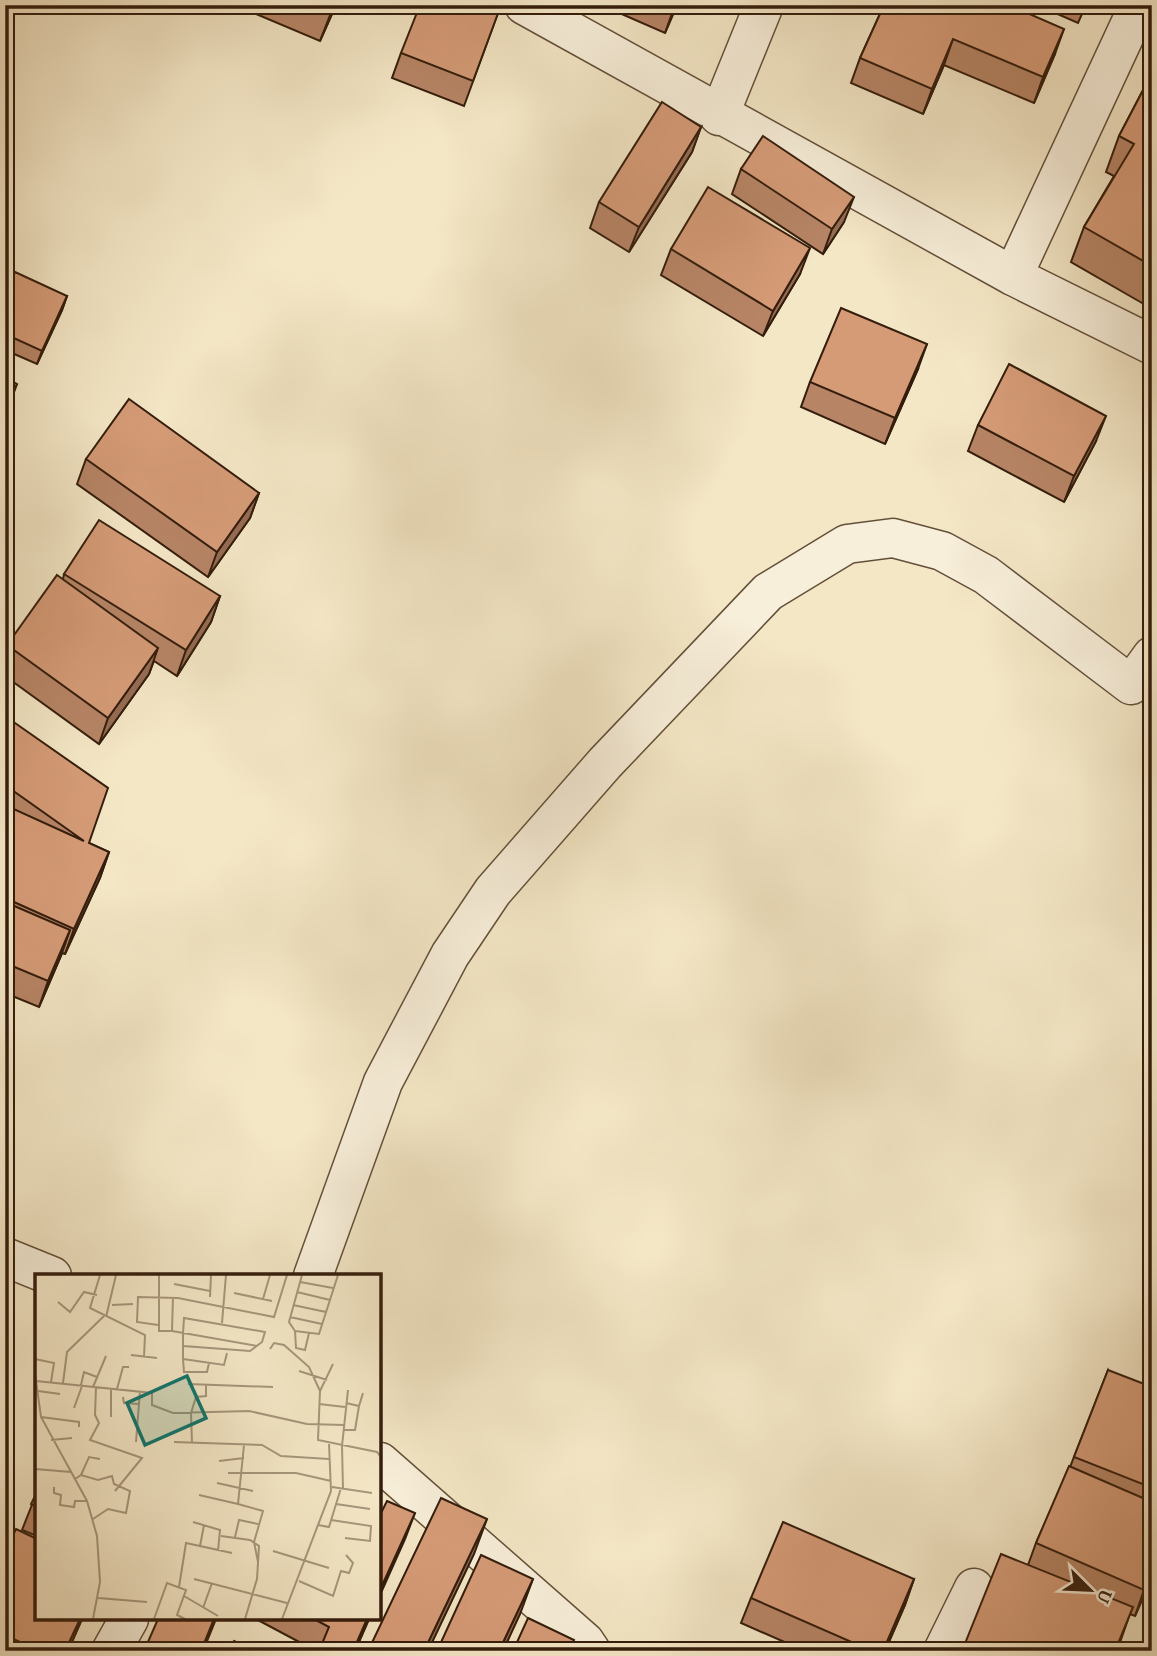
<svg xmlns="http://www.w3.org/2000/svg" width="1157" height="1656" font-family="'Gentium Book Plus',serif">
<rect width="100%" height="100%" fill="#f4e7c6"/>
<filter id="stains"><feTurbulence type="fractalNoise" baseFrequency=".00286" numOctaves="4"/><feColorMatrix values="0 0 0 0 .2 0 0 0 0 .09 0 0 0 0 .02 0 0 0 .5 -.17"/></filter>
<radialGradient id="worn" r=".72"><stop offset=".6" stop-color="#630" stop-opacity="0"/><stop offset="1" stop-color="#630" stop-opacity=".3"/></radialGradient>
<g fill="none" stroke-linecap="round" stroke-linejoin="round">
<defs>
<g id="minor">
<path d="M524,5L1013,276L1152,345"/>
<path d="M719,116L764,5"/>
<path d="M1013,276L1139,5"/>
<path d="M5,1257L52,1276"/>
<path d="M313,1276L383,1082L450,955L493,891L605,763L768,592L847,544L893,538L942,551L986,575L1131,685L1152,656"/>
<path d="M380,1462L585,1642L591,1651"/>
<path d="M111,1651L129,1619"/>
<path d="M943,1651L974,1588"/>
</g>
</defs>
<use href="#minor" stroke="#64503a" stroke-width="41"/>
<use href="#minor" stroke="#f8efda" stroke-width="38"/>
</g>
<g fill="#b78566" stroke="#341d0c" stroke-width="2">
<path d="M243,5H336L320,41L242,8Z"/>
<path d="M501,5L464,106L392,78L401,53Z"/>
<path d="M601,5H677L665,33Z"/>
<path d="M884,5L1055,54L1034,103L944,65L923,114L851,83L860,58Z"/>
<path d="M1037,5H1086L1078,23Z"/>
<path d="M1152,73V302L1149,307L1071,262L1084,227L1114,176L1106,172L1119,136Z"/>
<path d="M701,127L692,152L629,252L590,228L599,202Z"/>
<path d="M741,169L844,222L823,254L732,194Z"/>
<path d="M671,249L800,274L763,336L661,275Z"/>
<path d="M5,293L67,296L62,310L37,364L5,350Z"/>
<path d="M918,369L885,444L801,407L810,382Z"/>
<path d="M978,425L1096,441L1064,502L968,451Z"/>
<path d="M86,459L259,493L250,518L208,577L77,484Z"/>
<path d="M64,574L220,596L211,622L177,676L154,661L149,674L99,744L5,676V649L7,645L63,579Z"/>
<path d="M5,716L89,843L109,852L100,878L65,954L62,953L39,1007L5,993Z"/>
<path d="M1108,1370L1152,1483L1145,1500L1152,1577L1135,1616L1130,1614L1117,1651H962L1028,1565L1036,1543L1070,1467Z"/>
<path d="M37,1492V1536L22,1530Z"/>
<path d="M5,1552L37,1619H82L68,1651H5Z"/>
<path d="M914,1579L905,1605L885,1651H805L741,1623L751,1598Z"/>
<path d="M256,1619H369L355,1651H316Z"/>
</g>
<g fill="#956c53" stroke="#341d0c" stroke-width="2">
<path d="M334,5H336L320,41Z"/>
<path d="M675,5H677L665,33Z"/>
<path d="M1064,29L1055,54L1034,103L1043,77Z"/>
<path d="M953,39L944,65L923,114L932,89Z"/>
<path d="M701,127L692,152L629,252L639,227Z"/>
<path d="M854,197L844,222L823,254L832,229Z"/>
<path d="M810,248L800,274L763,336L773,311Z"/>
<path d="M67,296L62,310L37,364L42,351Z"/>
<path d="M927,344L918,369L885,444L895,418Z"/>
<path d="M17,384L8,409L5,413V404Z"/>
<path d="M1106,416L1096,441L1064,502L1074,476Z"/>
<path d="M259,493L250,518L208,577L217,552Z"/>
<path d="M220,596L211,622L177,676L186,650Z"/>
<path d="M158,648L149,674L99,744L108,718Z"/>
<path d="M109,852L100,878L65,954L74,929Z"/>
<path d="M70,930L61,956L39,1007L48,981Z"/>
<path d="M415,1513L405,1539L380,1595V1590Z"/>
<path d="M487,1519L474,1554L428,1651H424Z"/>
<path d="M1152,1573V1577L1135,1616L1144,1590Z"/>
<path d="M533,1579L520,1614L503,1651H499Z"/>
<path d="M914,1579L905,1605L885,1651H883Z"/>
<path d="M80,1619H82L68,1651H65Z"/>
<path d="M214,1619H216L203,1651H201Z"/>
<path d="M367,1619H369L355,1651H353Z"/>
</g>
<g fill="#d59b77" stroke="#341d0c" stroke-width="2">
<path d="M420,5H501L473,81L401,53Z"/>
<path d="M884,5H1009L1064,29L1043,77L953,39L932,89L860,58Z"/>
<path d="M1152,73V266L1084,227L1134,144L1119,136Z"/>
<path d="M662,102L701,127L639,227L599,202Z"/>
<path d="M763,136L854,197L832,229L741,169Z"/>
<path d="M708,187L810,248L773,311L671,249Z"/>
<path d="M15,272L67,296L42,351L5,334V293Z"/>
<path d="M841,308L927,344L895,418L810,382Z"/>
<path d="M1009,364L1106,416L1074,476L978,425Z"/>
<path d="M5,377L17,384L5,404Z"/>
<path d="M129,399L259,493L217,552L86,459Z"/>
<path d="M99,520L220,596L186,650L64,574Z"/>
<path d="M57,575L158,648L108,718L7,645Z"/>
<path d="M5,716L108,788L89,843L109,852L74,929L5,898V805L84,841L5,785Z"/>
<path d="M5,902L70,930L48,981L5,963Z"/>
<path d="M1108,1370L1152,1387V1481L1150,1487L1074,1457Z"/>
<path d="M1069,1466L1152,1502V1573L1144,1590L1036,1543Z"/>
<path d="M37,1492V1507L31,1504Z"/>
<path d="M441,1498L487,1519L424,1651H368Z"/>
<path d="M387,1501L415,1513L380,1590V1515Z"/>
<path d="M783,1522L914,1579L883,1651H872L751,1598Z"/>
<path d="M16,1529L37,1539V1619H80L65,1651H39L5,1635V1552Z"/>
<path d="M1001,1554L1133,1607L1115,1651H962Z"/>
<path d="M481,1555L533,1579L499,1651H437Z"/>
<path d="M528,1618L574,1640L569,1651H513Z"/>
<path d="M158,1619H214L201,1651H144Z"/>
<path d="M314,1619H367L353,1651H319L329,1627Z"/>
<path d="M234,1641L254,1651H229Z"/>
</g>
<g transform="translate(35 1274)">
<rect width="346" height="346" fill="#f4e7c6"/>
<path fill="none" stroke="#a7967c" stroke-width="2" d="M65,1L55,34L110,61L109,83M124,1V57H137L138,23M267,1L254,48L260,57L261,74L270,76L274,59M265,8L298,14M139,10L175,17M262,18L295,26M199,19L237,27M175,23L176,1M228,25L235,1M23,28L35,38L49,18L62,21M77,31L98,30M258,31L291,38M71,43L81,1M255,43L287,50M187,49L191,1M123,51L102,48L103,23L143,24L239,43L252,1M137,57L222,72M260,57L284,60L303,1M148,72L215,77L227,68L230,58L149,44L148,59V85L149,98H172L174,89M235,75L239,69L249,71L274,93L285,117L283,166L342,178L347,184M96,81L122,84M0,85L19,89L16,108M148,85L189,91L192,79M264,97L292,106M0,100L6,143L52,227L62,262L65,308L58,345M1,107L117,119V131L138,139L214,137L272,150L309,151M28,109L32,78L69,42M153,110L238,113M46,111L49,98L62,103M58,113L71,82M61,113L60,141L64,149L55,166L107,184L80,217M82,115L88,93H94M3,117L25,120M285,117L298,90M88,123L89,129L104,130M311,129L324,132L328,119M284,130L310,133M39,134L47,112M6,143L44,148V153M76,143V114M309,156H320L324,132M16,166L37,164M101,168L105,117M139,168L227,171L246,182L294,185M157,169L156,139L161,123L171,122V110M184,187L209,184M0,195L36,198M193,199H261L296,207M46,201L54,183L65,185M40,205L46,201L63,206L77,202L79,210L95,217L91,239L73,235L58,245M182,209L218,217M19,213V219L26,221L25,231L39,233L40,227H52M297,213L337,219M308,215L307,172L313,116M164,221L203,230L209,171M203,230L228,237L219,268L223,288M301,230L335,235M296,246L336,252L335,267L310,264M158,248L185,256L183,277M283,251L294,253L306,214M186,262L215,266L224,272L222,305L210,345M200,263L204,246L223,250M165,272L169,251M238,277L294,294M159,305L252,329M264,307L298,322L306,297L314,299L318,289L311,281M144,313L151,269L197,279M149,322L183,342M63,324L112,328M168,334L177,309M119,345L132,309L151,316L142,341L150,345M247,345L296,217L294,170"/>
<path fill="#0f766e" fill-opacity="0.15" stroke="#0f766e" stroke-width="3.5" d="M152,102L171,144L110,171L92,129Z"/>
<rect width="346" height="346" fill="none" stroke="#341d0c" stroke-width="3.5"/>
</g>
<rect width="1157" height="1656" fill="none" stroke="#f4e7c6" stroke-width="28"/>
<rect x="7" y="7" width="1143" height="1642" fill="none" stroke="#341d0c" stroke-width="3.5"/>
<rect x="14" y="14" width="1129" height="1628" fill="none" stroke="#341d0c" stroke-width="2"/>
<g transform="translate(1090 1590) rotate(114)" stroke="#f8efda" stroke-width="5" paint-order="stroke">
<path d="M0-5L12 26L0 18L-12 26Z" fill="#341d0c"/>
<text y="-10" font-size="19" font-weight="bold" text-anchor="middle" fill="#341d0c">U</text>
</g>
<rect width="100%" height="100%" filter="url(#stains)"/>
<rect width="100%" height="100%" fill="url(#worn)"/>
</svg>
